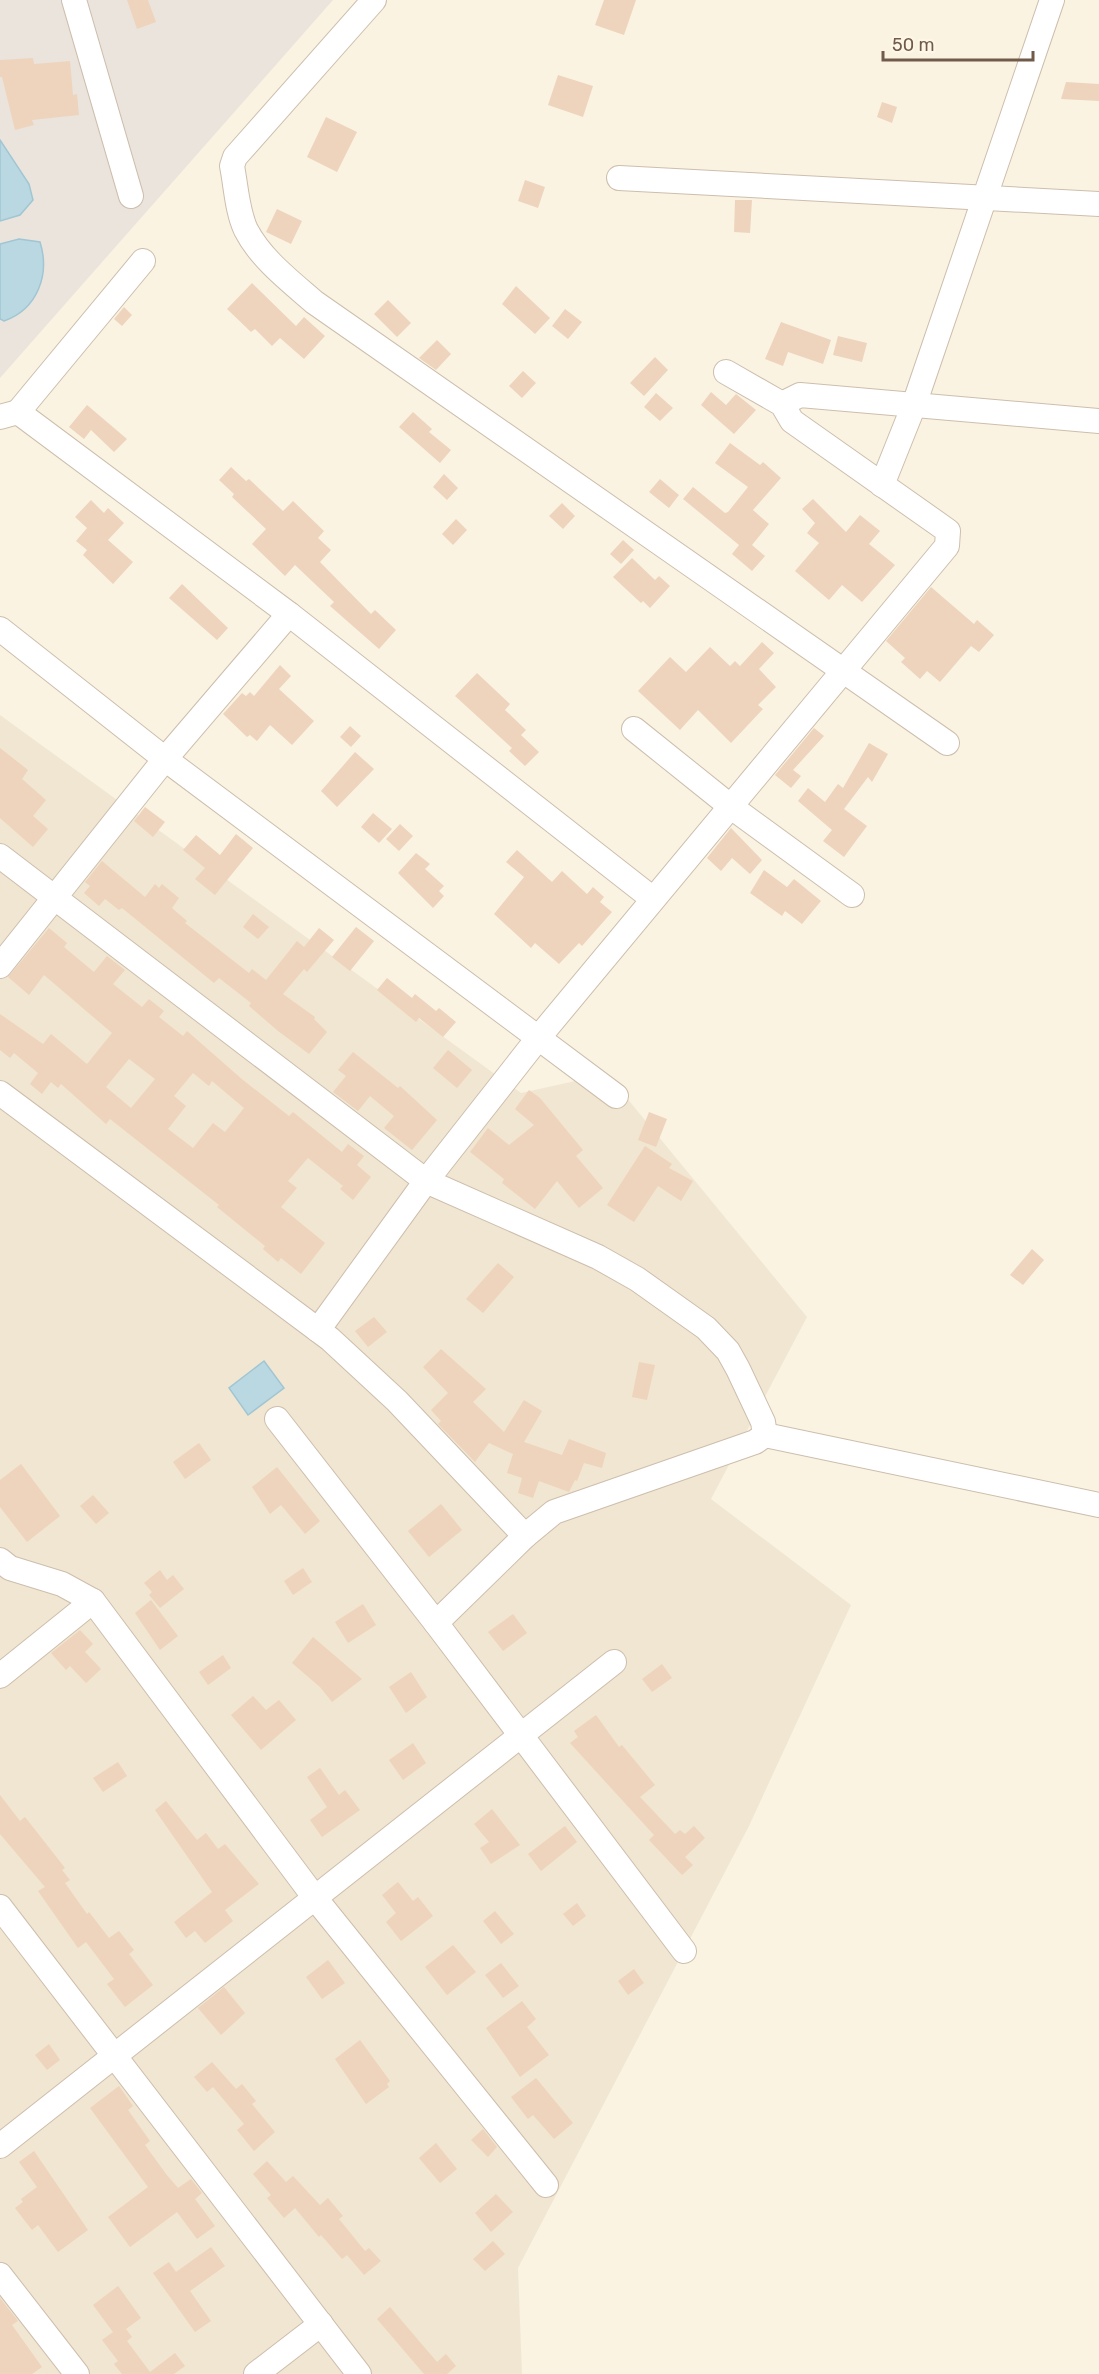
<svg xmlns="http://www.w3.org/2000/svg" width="1099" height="2374" font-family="Rubik,sans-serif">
<rect width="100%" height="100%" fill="#faf3e2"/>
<path fill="#f1e6d1" d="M0,715L521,1093L607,1074L807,1317L711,1499L851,1605L749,1826L518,2268L522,2374H0Z"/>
<path fill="#eae4dd" d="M0,0H333L0,378Z"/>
<g fill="#b9d8e2" stroke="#a0c6d3" stroke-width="1.5">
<path d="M0,140L29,184L33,200L20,215L0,221Z"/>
<path d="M19,239L40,242C50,274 38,309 4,321L0,319V244Z"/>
<path d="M264,1361L284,1388L248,1415L229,1388Z"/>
</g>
<g fill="#eed4bc" fill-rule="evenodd">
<path d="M127,0H148L156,22L137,29Z"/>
<path d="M604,0H636L624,35L595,25Z"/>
<path d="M33,58L34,64L70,61L73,95L77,94L79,115L32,120L34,125L15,130L2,77H0V60Z"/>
<path d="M558,75L593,86L583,117L548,105Z"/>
<path d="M1066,82L1099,84V101L1061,99Z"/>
<path d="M882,102L897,107L892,123L877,117Z"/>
<path d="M326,117L357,132L337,172L307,157Z"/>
<path d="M525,180L545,187L538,208L518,201Z"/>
<path d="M735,200H752L750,233L734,232Z"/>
<path d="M277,209L302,221L291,244L266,232Z"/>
<path d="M252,283L296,326L304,317L325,336L304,359L280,338L272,346L255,329L251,332L227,309Z"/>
<path d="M516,286L550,318L535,334L502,304Z"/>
<path d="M388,300L411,323L397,337L374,314Z"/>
<path d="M124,307L132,315L122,326L114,319Z"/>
<path d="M565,309L582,322L568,339L552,326Z"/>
<path d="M781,322L831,340L823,364L788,352L783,366L765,359Z"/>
<path d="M838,336L867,343L862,362L833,355Z"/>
<path d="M437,340L451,354L436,370L419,358Z"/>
<path d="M655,357L668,370L644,396L630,383Z"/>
<path d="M523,371L536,383L522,398L509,386Z"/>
<path d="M711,392L726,405L736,394L756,410L734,434L701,405Z"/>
<path d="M656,393L673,408L660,421L644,407Z"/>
<path d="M87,405L127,439L114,452L91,430L84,439L69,427Z"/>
<path d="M413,412L432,429L429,432L451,450L440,463L399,427Z"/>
<path d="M730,443L760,465L763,462L781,478L753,510L769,524L752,545L765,556L752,571L732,554L739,545L683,499L693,487L725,513L728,512L748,487L715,463Z"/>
<path d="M231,467L246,481L249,479L283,511L293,501L324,531L318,538L331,550L320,562L371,614L375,610L396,630L379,649L330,606L334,602L295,565L285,576L252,544L266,529L232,497L234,494L219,480Z"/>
<path d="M444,474L458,488L447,500L433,487Z"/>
<path d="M660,479L679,495L669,508L649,492Z"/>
<path d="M813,499L846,532L860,515L880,531L869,544L895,565L862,602L842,585L829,600L795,571L819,543L807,533L815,523L802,509Z"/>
<path d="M91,500L104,513L108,508L124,523L108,540L133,562L113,584L83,555L87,550L76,541L87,528L75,517Z"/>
<path d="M562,503L575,516L563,529L549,516Z"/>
<path d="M456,519L467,530L453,545L442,534Z"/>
<path d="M623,540L634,550L621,564L610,554Z"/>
<path d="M632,558L655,580L659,576L670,586L650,608L643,601L641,603L613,577Z"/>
<path d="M182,584L228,628L217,640L169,598Z"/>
<path d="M931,587L974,624L977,620L994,635L979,652L971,646L940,682L927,671L920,679L901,662L905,658L886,641Z"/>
<path d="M762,642L774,653L759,669L776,687L758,705L763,709L731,743L698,710L680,730L638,691L670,657L686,672L710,647L730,666L735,661L740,666Z"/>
<path d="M280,665L291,676L279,689L314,721L292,745L270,725L257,741L250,735L247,737L223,714L242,693L246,696L250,692L254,696Z"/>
<path d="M477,673L510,704L505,710L526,730L521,735L539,752L525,766L509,751L512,748L455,696Z"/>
<path d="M350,726L361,736L351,747L340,737Z"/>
<path d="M814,728L824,736L793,770L801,776L791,788L775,775Z"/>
<path d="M869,743L888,754L872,782L868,777L844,809L867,826L844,857L823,841L832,830L798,801L808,788L825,802L838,784L843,788Z"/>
<path d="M0,748L28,770L22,779L46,800L33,816L48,829L33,847L0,818Z"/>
<path d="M355,752L374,769L337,807L321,791Z"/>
<path d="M145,807L165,822L153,837L134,821Z"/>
<path d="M373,813L392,829L379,843L361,827Z"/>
<path d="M400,824L413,836L399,851L386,839Z"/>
<path d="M731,828L762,860L750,874L732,858L721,871L707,858Z"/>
<path d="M236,834L253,848L215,895L195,879L205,868L183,850L196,835L220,855Z"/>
<path d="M517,850L552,882L562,871L587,894L593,887L604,897L600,902L612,912L582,946L579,943L559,964L535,943L531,948L494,914L524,877L506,862Z"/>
<path d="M416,853L430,864L425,869L444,886L439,891L444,896L433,908L398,873Z"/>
<path d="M102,861L145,897L155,884L159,888L162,884L179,898L172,908L187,921L185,923L249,973L252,969L266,980L297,941L304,947L319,928L334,940L307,972L304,969L283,994L315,1017L314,1019L327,1032L309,1054L278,1031L249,1006L251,1003L219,978L214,983L122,908L119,910L105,899L99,906L84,893L90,886L85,882Z"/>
<path d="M764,870L787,887L794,879L821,901L802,924L785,911L782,916L750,893Z"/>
<path d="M253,914L269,927L258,939L243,927Z"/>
<path d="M356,927L374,941L350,971L332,957Z"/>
<path d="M49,928L67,943L64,947L94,972L107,956L125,970L113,984L142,1007L149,999L164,1011L159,1017L183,1036L187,1031L243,1080L289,1116L293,1112L342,1152L348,1144L364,1156L357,1165L371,1177L353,1200L340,1189L343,1186L308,1158L288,1181L297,1188L281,1207L325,1243L301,1274L281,1258L278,1262L263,1249L265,1246L217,1207L219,1205L110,1119L106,1124L61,1084L58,1088L51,1082L42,1094L30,1084L38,1073L14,1053L10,1058L0,1050V1014L43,1044L51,1034L87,1064L112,1033L44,975L29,995L8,977ZM129,1059L155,1079L131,1108L106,1087ZM193,1073L209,1086L212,1081L244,1108L225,1132L213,1123L193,1148L168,1129L186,1106L174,1096Z"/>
<path d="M387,978L412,998L415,994L436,1011L439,1008L456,1022L443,1037L419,1018L416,1022L377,990Z"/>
<path d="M448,1050L472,1070L457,1088L433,1068Z"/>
<path d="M353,1052L398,1088L400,1086L437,1120L412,1150L384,1128L394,1116L370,1096L358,1111L333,1092L346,1076L338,1070Z"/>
<path d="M529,1090L540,1098L583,1150L576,1156L603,1188L579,1208L557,1181L535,1209L502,1183L504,1179L470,1152L488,1128L509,1145L534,1125L515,1109Z"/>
<path d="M649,1112L667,1119L656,1147L638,1140Z"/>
<path d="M645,1146L672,1164L669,1168L693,1181L681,1201L658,1186L634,1222L607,1205Z"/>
<path d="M1032,1249L1044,1260L1023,1285L1010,1275Z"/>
<path d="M498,1263L514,1277L483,1313L466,1299Z"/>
<path d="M374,1317L387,1332L368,1347L355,1331Z"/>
<path d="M441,1349L486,1389L473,1402L504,1432L524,1400L542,1411L524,1442L562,1455L569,1439L606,1453L602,1468L584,1463L577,1481L575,1480L569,1492L539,1481L533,1498L518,1493L522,1478L507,1473L513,1454L489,1443L475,1462L438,1424L441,1421L431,1410L448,1393L423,1367Z"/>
<path d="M639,1362L655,1365L647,1400L632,1397Z"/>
<path d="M199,1443L211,1460L185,1479L173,1462Z"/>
<path d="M21,1464L60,1516L27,1542L0,1507V1480Z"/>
<path d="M277,1467L320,1521L305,1534L281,1505L270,1514L252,1487Z"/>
<path d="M93,1495L109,1513L96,1524L80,1506Z"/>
<path d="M441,1504L462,1530L429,1557L408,1531Z"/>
<path d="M303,1568L312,1582L293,1595L284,1581Z"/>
<path d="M160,1570L167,1580L173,1575L184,1589L160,1608L149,1595L152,1592L144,1583Z"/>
<path d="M151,1600L178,1636L160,1650L135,1613Z"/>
<path d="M363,1604L376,1625L348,1643L335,1622Z"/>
<path d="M513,1614L527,1633L503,1651L488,1632Z"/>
<path d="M80,1630L93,1644L85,1652L101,1669L86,1683L70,1666L66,1670L51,1653Z"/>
<path d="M313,1637L362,1679L332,1702L320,1687L292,1663Z"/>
<path d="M223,1655L231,1668L208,1685L199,1672Z"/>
<path d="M662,1664L672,1678L652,1692L642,1679Z"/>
<path d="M411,1672L427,1697L406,1713L389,1687Z"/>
<path d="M253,1696L266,1710L279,1700L296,1720L261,1750L231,1715Z"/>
<path d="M596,1715L619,1747L622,1745L655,1785L640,1797L675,1834L680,1830L685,1834L694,1826L705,1838L685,1857L693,1865L682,1875L649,1840L654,1835L570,1743L578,1737L574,1731Z"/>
<path d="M413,1743L426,1763L403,1780L389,1760Z"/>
<path d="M118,1762L127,1776L103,1792L93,1778Z"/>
<path d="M320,1768L339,1795L345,1790L360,1810L322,1837L310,1820L327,1807L307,1777Z"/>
<path d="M0,1795L20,1821L25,1817L65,1868L62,1870L70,1880L65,1883L87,1914L89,1912L109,1938L119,1931L134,1950L129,1954L153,1985L125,2007L107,1984L114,1979L86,1942L78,1948L38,1891L45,1887L0,1834Z"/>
<path d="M166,1801L197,1840L206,1833L218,1849L225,1844L259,1884L225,1910L233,1921L205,1943L195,1931L186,1938L174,1922L212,1892L155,1810Z"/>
<path d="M492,1809L520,1845L491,1864L480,1848L489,1842L474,1824Z"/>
<path d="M565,1826L577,1842L541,1871L528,1854Z"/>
<path d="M398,1882L413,1901L418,1897L433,1916L401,1941L386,1922L396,1913L382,1895Z"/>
<path d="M577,1903L586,1916L573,1926L563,1914Z"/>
<path d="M495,1911L514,1934L501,1944L483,1921Z"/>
<path d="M453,1945L476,1972L447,1995L425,1967Z"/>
<path d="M328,1960L345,1983L322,1999L306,1977Z"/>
<path d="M501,1963L519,1986L503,1998L485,1975Z"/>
<path d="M634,1969L644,1983L628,1995L618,1981Z"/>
<path d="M224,1987L245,2013L221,2035L198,2008Z"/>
<path d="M522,2001L536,2019L527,2027L549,2055L520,2077L486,2028Z"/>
<path d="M360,2040L390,2081L387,2084L389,2087L366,2104L335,2059Z"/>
<path d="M49,2044L60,2060L47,2070L35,2055Z"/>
<path d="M212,2062L236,2089L242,2084L256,2101L252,2104L275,2132L254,2151L237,2130L244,2124L213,2087L207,2092L194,2077Z"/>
<path d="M536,2078L573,2123L554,2139L533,2115L528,2119L511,2097Z"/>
<path d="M119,2086L133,2106L128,2110L150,2141L145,2145L166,2174L178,2188L191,2179L202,2193L195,2199L215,2226L197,2239L177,2212L130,2247L108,2217L148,2187L90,2108Z"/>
<path d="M483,2129L497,2147L488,2157L471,2140Z"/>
<path d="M436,2143L457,2169L440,2183L419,2158Z"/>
<path d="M34,2151L88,2230L58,2252L38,2225L32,2230L15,2208L23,2202L21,2199L37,2187L19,2162Z"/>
<path d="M267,2161L286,2182L293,2176L320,2205L328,2198L343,2216L339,2219L365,2251L369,2248L381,2261L364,2275L347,2255L342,2259L321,2235L319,2237L295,2208L284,2218L267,2198L271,2195L253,2174Z"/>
<path d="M496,2194L513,2212L491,2232L475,2213Z"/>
<path d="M493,2241L505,2254L485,2271L473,2259Z"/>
<path d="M211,2247L225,2266L190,2291L211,2321L195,2332L153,2273L169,2262L176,2272Z"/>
<path d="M118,2286L141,2318L126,2329L132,2337L127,2341L150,2372L175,2353L185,2366L174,2374H122L114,2364L118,2361L102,2340L113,2332L93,2305Z"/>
<path d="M0,2298L18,2321L12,2325L42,2367L32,2374H0Z"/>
<path d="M390,2307L437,2362L446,2354L456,2366L447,2374H424L377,2319Z"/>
</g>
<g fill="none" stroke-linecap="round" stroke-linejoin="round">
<defs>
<g id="minor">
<path d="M74,0L131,196"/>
<path d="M374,0L235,157L232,166C236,186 237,211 246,230C261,259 290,281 314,302L947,743"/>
<path d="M619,178L1099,204"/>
<path d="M782,404L800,395L1099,421"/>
<path d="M18,412L143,261"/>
<path d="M0,417L18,412L289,614L653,899"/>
<path d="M882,485L914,405L1052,0"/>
<path d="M0,629L165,759L616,1096"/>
<path d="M634,729L730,806L852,895"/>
<path d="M0,856L426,1181L598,1257L637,1279L706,1328L728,1351L738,1369L763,1422L765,1435L755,1442L554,1512L525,1536L436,1623"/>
<path d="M0,966L165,759L289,614"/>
<path d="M0,1093L330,1339L397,1401L525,1536"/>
<path d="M318,1330L426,1181L539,1037L947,546L948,531L792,421L782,404L726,372"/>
<path d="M277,1419L436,1623L684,1951"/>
<path d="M765,1435L1099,1505"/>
<path d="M0,1560L10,1568L62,1584L93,1601L315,1898L546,2185"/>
<path d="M0,1676L93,1601"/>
<path d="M0,1907L359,2374"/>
<path d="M0,2146L614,1662"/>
<path d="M0,2275L77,2374"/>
<path d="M256,2374L321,2324"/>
</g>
</defs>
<use href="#minor" stroke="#cdbead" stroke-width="26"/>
<use href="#minor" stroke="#fff" stroke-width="24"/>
</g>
<path d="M883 51v9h150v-9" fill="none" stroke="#705b4b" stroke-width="3"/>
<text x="892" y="51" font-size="18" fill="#705b4b" stroke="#fef7e8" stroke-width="4.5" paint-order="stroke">50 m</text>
</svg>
